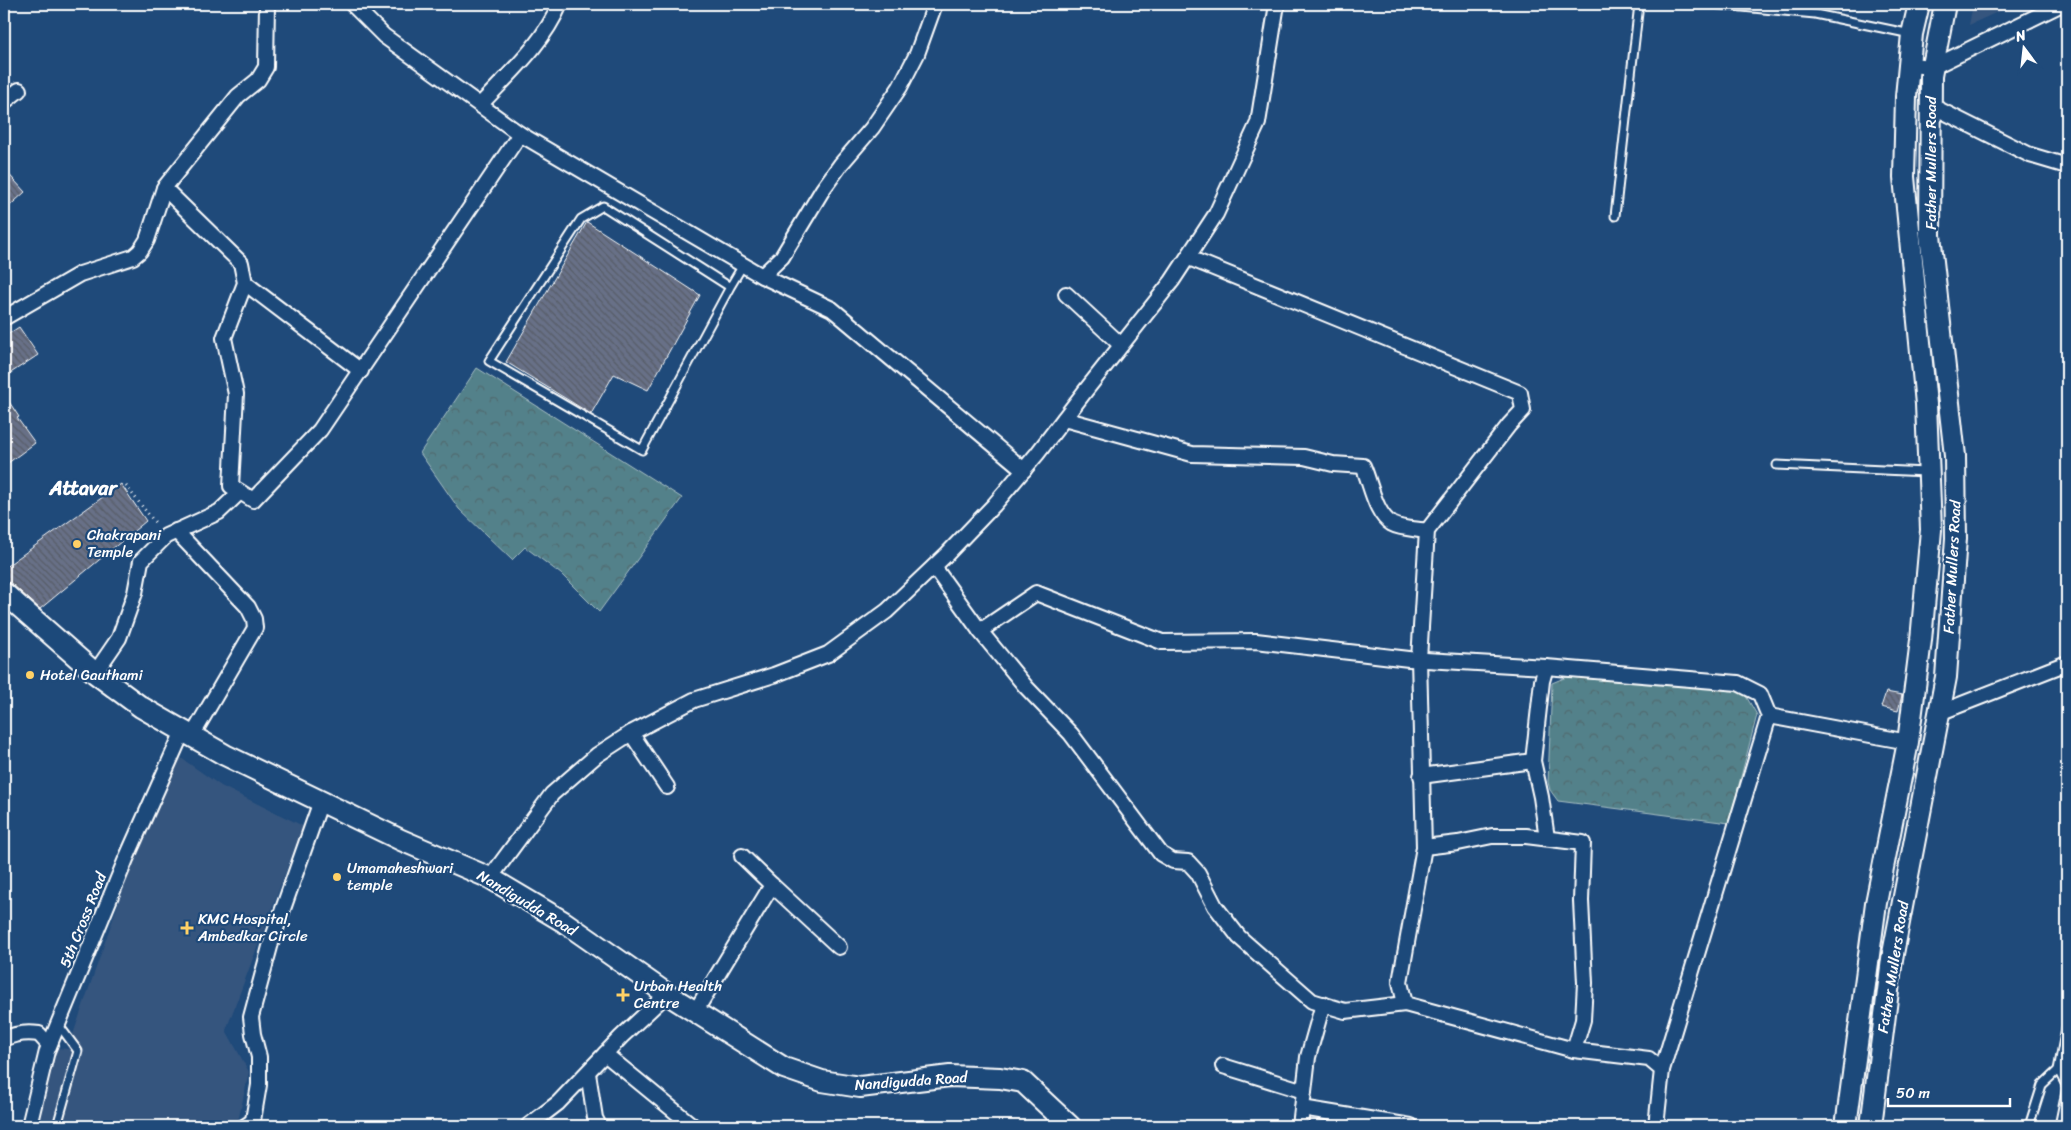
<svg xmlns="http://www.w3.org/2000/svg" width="2071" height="1130" font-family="Sriracha,sans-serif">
<defs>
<pattern id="park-crowns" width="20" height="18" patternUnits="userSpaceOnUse" patternTransform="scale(1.25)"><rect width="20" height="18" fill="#53818a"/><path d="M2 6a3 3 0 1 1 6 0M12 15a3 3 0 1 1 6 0" fill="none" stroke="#50696e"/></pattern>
<pattern id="building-back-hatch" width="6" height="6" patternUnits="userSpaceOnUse" patternTransform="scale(1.25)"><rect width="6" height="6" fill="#677087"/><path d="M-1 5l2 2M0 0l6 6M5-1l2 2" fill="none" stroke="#585c67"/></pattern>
</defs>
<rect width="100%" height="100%" fill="#1f4a7a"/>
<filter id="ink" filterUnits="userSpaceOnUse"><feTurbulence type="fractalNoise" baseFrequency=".02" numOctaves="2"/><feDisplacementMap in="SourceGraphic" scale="10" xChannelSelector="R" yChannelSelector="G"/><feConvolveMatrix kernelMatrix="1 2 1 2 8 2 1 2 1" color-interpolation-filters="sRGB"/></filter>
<g filter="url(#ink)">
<g fill="#35557e">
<path d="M1973,4H2015L1969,25Z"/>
<path d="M171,751L221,786L303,826L226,1030L249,1072L237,1126H30L45,1047L68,1049Z"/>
</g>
<g fill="url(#park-crowns)" stroke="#a9c0c4">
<path d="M477,368L682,498L599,612L561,574L525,547L512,560L459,509L420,453Z"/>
<path d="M1569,676L1743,691L1757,715L1729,823L1558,801L1550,790L1548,782L1552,683Z"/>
</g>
<g fill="url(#building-back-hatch)" stroke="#fff">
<path d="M4,169L25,192L4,211Z"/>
<path d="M587,222L700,295L648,390L614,374L591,414L506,362Z"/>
<path d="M19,327L38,355L9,374L4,366V337Z"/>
<path d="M4,394L19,417L17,418L35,443L4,466Z"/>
<path d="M121,484L146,521L40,609L12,584L5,581L4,568Z"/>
<path d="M1886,692L1902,695L1898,711L1881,707Z"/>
</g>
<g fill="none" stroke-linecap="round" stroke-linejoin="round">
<defs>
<g id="lane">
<path d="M1711,4L1815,14L1911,34"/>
<path d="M1615,216L1639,4"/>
<path d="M730,287L642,450L489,361L581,219L603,206L730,287L743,265"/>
<path d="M1777,465L1926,472"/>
<path d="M2058,1070L2067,1087L2059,1126"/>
<path d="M57,1126L78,1051L58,1024"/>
<path d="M239,1126L253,1117"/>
<path d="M2029,1126L2042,1085L2058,1070L2067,1023"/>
</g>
<g id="street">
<path d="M352,4L384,36L520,134L762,276L832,309L1024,470"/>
<path d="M1909,65L1933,67L2062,4"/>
<path d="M4,102L19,90"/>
<path d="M480,105C510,73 543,44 560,4"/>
<path d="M1932,106L2030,155L2067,166"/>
<path d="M164,188L241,263L245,283L224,338L236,394L231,486L253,500L320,430L520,134"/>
<path d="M1189,258L1520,393L1523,410L1509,425L1427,531L1419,659L1424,847L1400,982L1405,1004L1574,1050L1649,1059L1662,1070L1656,1126"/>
<path d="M762,276L782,257L823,189L841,164L872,128L900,87L917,54L935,4"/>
<path d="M245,283L361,371"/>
<path d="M1066,294L1121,345"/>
<path d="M4,318L80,274L133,257L140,251L147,240L164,188L238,96L258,80L266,67L267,4"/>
<path d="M1064,419L1192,454L1304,457L1333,464L1363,466C1371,484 1375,514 1392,524C1401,529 1417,529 1427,531"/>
<path d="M176,531L248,607L254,619L255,628L192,736"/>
<path d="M934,567L980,631L1026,687L1071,734L1161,854L1173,861L1188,862L1198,873L1215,906L1239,937L1312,1001L1345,1011L1405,1004"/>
<path d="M980,631L1036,593L1162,642L1256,641L1409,659L1546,667L1738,683L1760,694L1769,716L1662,1070"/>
<path d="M1546,667L1542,681L1533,761L1541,797L1547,838"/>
<path d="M95,673L119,638L135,593L141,561L166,536L219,512L240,492"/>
<path d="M1939,713L2067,663"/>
<path d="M1769,716L1908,742"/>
<path d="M631,733L667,787"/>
<path d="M1421,776L1533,761"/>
<path d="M1424,847L1458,843L1492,836H1526L1583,843L1581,901L1585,983L1583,1020L1574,1050"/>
<path d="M742,856L772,885"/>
<path d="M490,878L552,794L597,755L631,733L694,700L774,675L828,654L887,611L947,554L994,505L1037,454L1086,390L1172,281L1216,214L1258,123L1277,4"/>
<path d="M695,1012L772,885L839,947"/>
<path d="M4,1039C16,1033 26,1032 39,1034L49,1045"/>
<path d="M605,1054L693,1126"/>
<path d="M1223,1066L1304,1091"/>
<path d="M588,1073L595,1118L599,1126"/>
<path d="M1302,1108L1411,1126"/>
<path d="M29,1126L47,1051L126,859L183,731"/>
<path d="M252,1126L259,1085V1057L253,1034L251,1017L271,943L321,801"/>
<path d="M528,1126L558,1103L621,1037L667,994"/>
<path d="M1300,1126L1308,1057L1323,1004"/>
</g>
<g id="secondary">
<path d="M4,593L95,673L141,707L225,755L401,840L490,878L564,922L667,994L784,1068L822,1081L860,1087L950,1076L1000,1078L1023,1082L1070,1126"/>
<path d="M1846,1126L1876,903L1908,742L1921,640L1931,530L1926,404L1904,177L1906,97L1912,34L1919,4"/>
<path d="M1871,1126L1892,959L1946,677L1956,538L1955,456L1930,235L1931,76L1945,4"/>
</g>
</defs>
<use href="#lane" stroke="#fff" stroke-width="11"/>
<use href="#street" stroke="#fff" stroke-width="18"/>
<use href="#secondary" stroke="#fff" stroke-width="24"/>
<path stroke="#fff" stroke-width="3" stroke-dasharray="1 4" stroke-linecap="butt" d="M126,486L157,525"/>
<use href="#lane" stroke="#1f4a7a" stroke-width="7"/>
<use href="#street" stroke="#1f4a7a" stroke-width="14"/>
<use href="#secondary" stroke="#1f4a7a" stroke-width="20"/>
</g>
</g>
<g fill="#ffd166" stroke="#1f4a7a" stroke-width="2">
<circle cx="77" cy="544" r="5"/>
<circle cx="30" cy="675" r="5"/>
<circle cx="337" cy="877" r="5"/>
<path d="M184.5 920.5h5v5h5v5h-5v5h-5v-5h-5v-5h5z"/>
<path d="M620.5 987.5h5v5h5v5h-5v5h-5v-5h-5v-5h5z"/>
</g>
<g text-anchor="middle" stroke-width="4.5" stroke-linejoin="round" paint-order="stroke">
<g font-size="15" fill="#fff" stroke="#1f4a7a">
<text transform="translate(1931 163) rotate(-90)" y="5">Father Mullers Road</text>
<text transform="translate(1952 567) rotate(-87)" y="5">Father Mullers Road</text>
<text transform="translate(527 903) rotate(31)" y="5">Nandigudda Road</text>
<text transform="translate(83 920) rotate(-68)" y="5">5th Cross Road</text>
<text transform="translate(1893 967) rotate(-81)" y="5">Father Mullers Road</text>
<text transform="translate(911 1081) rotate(-4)" y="5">Nandigudda Road</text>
</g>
<g font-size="15" fill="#fff" stroke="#1f4a7a" text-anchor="start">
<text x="87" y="540">Chakrapani<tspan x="87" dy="17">Temple</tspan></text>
<text x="40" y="680">Hotel Gauthami</text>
<text x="347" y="873">Umamaheshwari<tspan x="347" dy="17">temple</tspan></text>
<text x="198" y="924">KMC Hospital,<tspan x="198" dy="17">Ambedkar Circle</tspan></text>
<text x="634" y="991">Urban Health<tspan x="634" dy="17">Centre</tspan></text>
</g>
<g font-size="20" font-weight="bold" fill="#fff" stroke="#1f4a7a">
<text x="83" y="495">Attavar</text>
</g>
</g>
<rect width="2071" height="1130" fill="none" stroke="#1f4a7a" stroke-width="20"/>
<rect x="10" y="10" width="2051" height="1110" fill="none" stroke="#fff" stroke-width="2" filter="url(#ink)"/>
<g transform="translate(2024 48) rotate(345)" stroke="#1f4a7a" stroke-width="4" paint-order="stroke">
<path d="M0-4L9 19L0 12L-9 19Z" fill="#ffffff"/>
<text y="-8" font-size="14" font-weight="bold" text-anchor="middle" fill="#ffffff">N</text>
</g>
<path d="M1888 1098v8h122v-8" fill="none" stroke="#ffffff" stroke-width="2.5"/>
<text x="1896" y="1098" font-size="15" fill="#ffffff" stroke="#1f4a7a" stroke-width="4" paint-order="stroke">50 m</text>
</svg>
